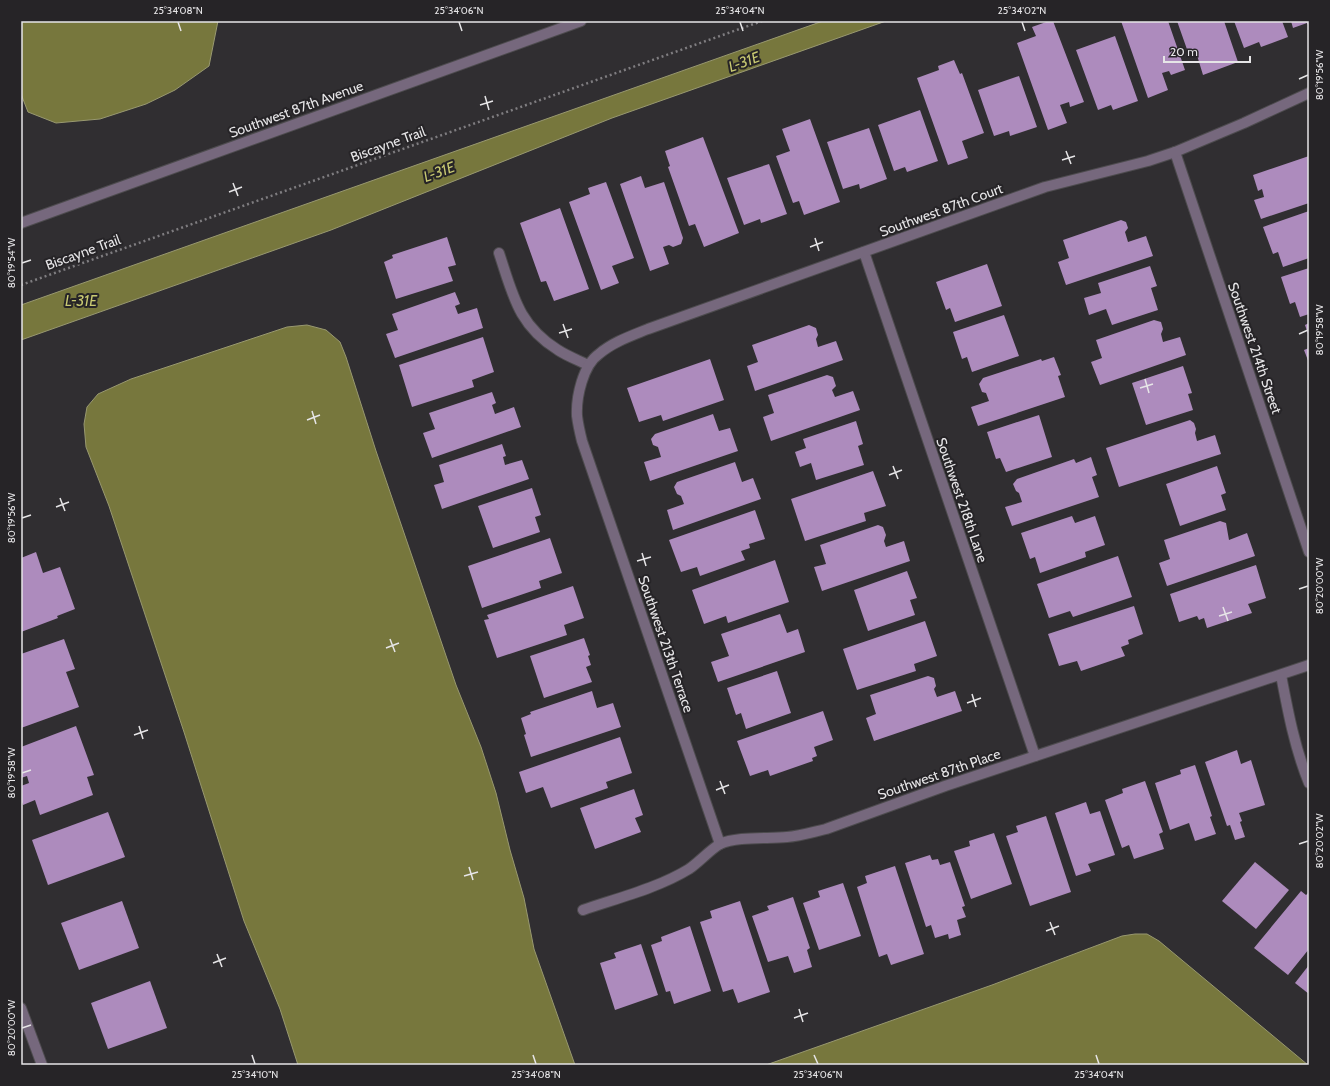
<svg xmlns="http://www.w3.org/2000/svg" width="1330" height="1086" font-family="Cabin,sans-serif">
<rect width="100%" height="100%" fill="#302e31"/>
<g fill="#77773d" stroke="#989870">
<path d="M21,21H218L209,66L175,90L146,104L100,119L56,123L28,112L21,94Z"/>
<path d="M823,21H886L612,118L331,230L21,340V305Z"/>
<path d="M307,325L326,330L340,342L346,357L376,451L456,685L481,747L496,793L510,850L524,898L534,949L575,1065H298L280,1009L244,921L184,732L109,506L86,447L84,424L87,407L98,394L131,379L287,327Z"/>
<path d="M1135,934H1147L1159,941L1308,1065H766L992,985L1122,936Z"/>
</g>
<g fill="#ad8bbd">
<path d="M1049,21H1053L1084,102L1070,107L1069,102L1060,105L1067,123L1048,130L1017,43L1036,36L1032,27Z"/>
<path d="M1121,21H1168L1185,70L1171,75L1169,71L1162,73L1168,90L1148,98Z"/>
<path d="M1177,21H1224L1238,62L1203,75L1196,52L1189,55Z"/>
<path d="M1234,21H1282L1288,37L1261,47L1259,42L1244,48Z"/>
<path d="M1291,21H1309V27L1307,23L1293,28Z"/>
<path d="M1115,36L1138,101L1113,110L1111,105L1098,110L1076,50Z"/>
<path d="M954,60L960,74L962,73L984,133L962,141L968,158L948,165L917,78L939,70L938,66Z"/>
<path d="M1019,76L1037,127L1010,136L1009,131L994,136L978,90Z"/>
<path d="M920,110L938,161L907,172L905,167L894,171L878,125Z"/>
<path d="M810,119L840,202L804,215L799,201L793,203L776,156L790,151L782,129Z"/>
<path d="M869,128L887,179L860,189L859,184L843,189L827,142Z"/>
<path d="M703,137L739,233L704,247L695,224L689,226L668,167L670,166L665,151Z"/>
<path d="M1309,156V203L1261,219L1254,200L1264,197L1262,189L1258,191L1253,175Z"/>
<path d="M769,164L787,214L761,223L760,219L744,225L727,178Z"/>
<path d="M641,176L645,188L664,182L683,238L681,244L673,247L669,245L663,247L669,264L650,271L620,184Z"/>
<path d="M606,182L634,258L612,266L619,283L601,290L569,202L590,194L588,188Z"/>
<path d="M560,208L589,289L554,301L546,281L541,282L520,223Z"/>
<path d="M1309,211V258L1283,267L1278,252L1273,254L1263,227Z"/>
<path d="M1121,220L1126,222L1128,228L1125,232L1128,242L1146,236L1153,256L1066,285L1058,262L1069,258L1063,240Z"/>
<path d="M447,237L456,265L448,267L453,281L396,299L384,262L393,258L392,255Z"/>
<path d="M987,264L1002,306L955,322L950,308L946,310L936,282Z"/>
<path d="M1150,266L1157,286L1151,288L1158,310L1112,325L1106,309L1089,315L1084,298L1101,293L1098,283Z"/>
<path d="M1309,268V314L1300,317L1295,302L1290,304L1281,277Z"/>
<path d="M455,292L460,304L455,306L458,314L477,308L483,328L395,358L386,334L398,330L392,314Z"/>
<path d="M1004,315L1019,356L972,372L967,357L962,359L953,332Z"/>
<path d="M1154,320L1161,322L1163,329L1161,334L1163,342L1180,337L1186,355L1100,385L1091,362L1102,358L1096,340Z"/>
<path d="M1309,323V337L1305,325Z"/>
<path d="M809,325L816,328L818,335L816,339L818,347L836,341L843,360L755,391L747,366L758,362L752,345Z"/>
<path d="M483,337L494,372L472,380L474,387L412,407L399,365Z"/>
<path d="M1309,348V363L1304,350Z"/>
<path d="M1054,357L1061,375L1058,376L1065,397L978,426L971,407L989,401L986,393L982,392L979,384L983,378L1041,359L1042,361Z"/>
<path d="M710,359L724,400L663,421L661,415L639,422L627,388Z"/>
<path d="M1183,366L1192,393L1188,394L1193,410L1146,425L1132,383Z"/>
<path d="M827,375L833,377L836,386L832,390L835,397L853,391L860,410L771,441L763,417L774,413L768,395Z"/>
<path d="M492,392L496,403L492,405L495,414L514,407L521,427L432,458L423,433L435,429L429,413Z"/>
<path d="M713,414L719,431L730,428L738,451L650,481L644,462L661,457L658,447L653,445L651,439L655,434Z"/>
<path d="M1039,415L1052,457L1006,472L1000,458L996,459L987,432Z"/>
<path d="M1190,420L1194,423L1196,429L1195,433L1197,441L1215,435L1221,454L1119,487L1106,448Z"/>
<path d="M856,421L863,444L858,446L864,465L816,480L811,463L800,467L795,452L806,448L803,439Z"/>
<path d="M502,444L506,456L503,457L505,465L522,460L529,479L442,509L434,485L444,482L439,465Z"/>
<path d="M1091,457L1097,475L1092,477L1099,497L1012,526L1005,507L1022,502L1019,493L1016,491L1013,484L1017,479L1074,459L1076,463Z"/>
<path d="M735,462L742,482L753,478L761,499L673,530L667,510L684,504L681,496L677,494L674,487L677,482Z"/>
<path d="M1217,466L1226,493L1221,495L1226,510L1180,526L1166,484Z"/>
<path d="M873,471L886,506L864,513L866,521L805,541L791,499Z"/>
<path d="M532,488L541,515L535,517L540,532L493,548L478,506Z"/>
<path d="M755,510L765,539L749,544L750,548L741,551L745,560L700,576L697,567L681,572L669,540Z"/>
<path d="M1072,516L1075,523L1095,516L1105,545L1085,552L1086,557L1040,573L1035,557L1030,559L1021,533Z"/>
<path d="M1220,521L1226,523L1229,540L1247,533L1255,556L1167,586L1159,563L1170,559L1164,540Z"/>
<path d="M878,525L883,527L886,535L884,541L886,547L904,541L910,561L822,591L814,567L826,564L820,545Z"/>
<path d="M550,538L562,573L539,581L541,588L482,608L468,566Z"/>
<path d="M36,552L43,573L60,567L75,609L57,616L58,618L21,632V558Z"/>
<path d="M1118,556L1132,597L1073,617L1070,611L1049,618L1037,584Z"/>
<path d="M775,560L789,602L728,623L726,616L704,624L692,590Z"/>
<path d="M1256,565L1266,598L1248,604L1252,613L1207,628L1204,618L1199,620L1197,616L1179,622L1170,594Z"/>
<path d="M907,571L917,598L910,600L915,615L868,631L854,590Z"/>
<path d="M573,586L584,618L564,625L567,635L497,658L484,620L489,619L487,615Z"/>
<path d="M1134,606L1143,634L1128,640L1129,644L1121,647L1125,656L1081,671L1077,661L1059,666L1048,634Z"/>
<path d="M780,614L787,633L798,629L805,652L718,682L711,662L729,656L721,634Z"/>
<path d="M925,621L937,656L914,664L916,671L857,690L843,649Z"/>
<path d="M584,638L590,655L588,656L591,665L586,667L592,682L544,698L530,656Z"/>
<path d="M64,639L75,669L66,672L79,707L21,728V654Z"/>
<path d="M777,671L791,713L746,729L741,713L736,715L727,688Z"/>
<path d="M928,676L934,678L936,686L934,689L937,697L955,691L962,711L874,741L866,718L876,714L870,695Z"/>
<path d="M592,691L597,708L613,703L621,727L531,757L524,735L526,734L521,718L531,714L530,712Z"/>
<path d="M823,711L833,740L814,747L817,756L812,758L813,761L770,776L768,770L750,776L737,741Z"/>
<path d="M76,726L94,775L87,777L93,795L40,815L35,800L23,805L21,799V786L29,783L27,776L21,778V747Z"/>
<path d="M620,737L632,773L606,782L608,788L551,808L543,787L526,793L519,772Z"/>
<path d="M1237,750L1241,764L1251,760L1265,805L1239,813L1242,821L1240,822L1245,837L1235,840L1230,825L1227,826L1205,762Z"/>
<path d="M1195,765L1212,816L1210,817L1216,834L1195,841L1189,823L1170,830L1155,783L1181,774L1180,770Z"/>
<path d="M1145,781L1163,832L1159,834L1164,849L1134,859L1129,845L1122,848L1105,800L1123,793L1122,789Z"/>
<path d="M634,789L643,815L635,818L641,832L595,849L580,808Z"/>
<path d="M1086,802L1090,814L1100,811L1115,855L1088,864L1091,871L1076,876L1055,813Z"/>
<path d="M108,812L125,857L48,885L32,840Z"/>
<path d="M1046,816L1071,892L1030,906L1006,836L1018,832L1016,826Z"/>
<path d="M994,833L1012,884L971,899L954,851L970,846L969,841Z"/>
<path d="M930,855L932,860L938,859L940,865L950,862L965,906L962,907L966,917L957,920L961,935L949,939L948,934L935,938L931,925L926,927L905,863Z"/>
<path d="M1255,862L1289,890L1256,929L1222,901Z"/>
<path d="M895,866L924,954L891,965L887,954L879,957L857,887L867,883L865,876Z"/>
<path d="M843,883L861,936L819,950L803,903L820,897L818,891Z"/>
<path d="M1301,891L1306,895L1309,892V949L1288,975L1254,948Z"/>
<path d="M793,897L810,948L807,950L812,967L794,973L788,956L768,962L752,916L769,910L767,906Z"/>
<path d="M122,901L139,948L79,970L61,923Z"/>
<path d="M740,901L770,992L738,1003L733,989L723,992L700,922L712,918L710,911Z"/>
<path d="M690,926L711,991L674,1004L670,991L666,992L651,945L662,941L661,937Z"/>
<path d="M641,944L658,995L615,1010L600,963L616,958L614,953Z"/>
<path d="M1309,965V994L1295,983Z"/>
<path d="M150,981L167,1028L108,1049L91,1003Z"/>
</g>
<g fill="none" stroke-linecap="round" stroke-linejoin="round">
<defs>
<g id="minor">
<path d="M1175,152L1309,552"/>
<path d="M21,223L581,21"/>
<path d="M864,252L1035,756"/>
<path d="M499,253C513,295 518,325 558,350C567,356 578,360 588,365"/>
<path d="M1281,675C1288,712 1295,749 1309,783"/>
<path d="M720,844L582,441C580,433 578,424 577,416C576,397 583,365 599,354C613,342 631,336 648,329L1045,187L1148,161L1175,152L1244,123L1309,93"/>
<path d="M583,910C618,898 658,888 689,869C699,862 711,849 720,844C737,836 769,839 787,837C800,836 813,832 826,829L945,786L1309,665"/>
<path d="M21,1008L42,1065"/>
</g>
</defs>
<use href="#minor" stroke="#4d4b4e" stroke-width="12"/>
<path stroke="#7f7d80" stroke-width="2.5" stroke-dasharray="2 3" stroke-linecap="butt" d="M21,285L762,21"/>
<use href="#minor" stroke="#76687d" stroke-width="10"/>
</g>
<path fill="none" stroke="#e6e5e7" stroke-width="1.5" d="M178,22L181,31M459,22L462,31M740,22L743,31M1022,22L1025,31M1299,79L1308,75M485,96L489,110M480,105L493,101M1066,151L1071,164M1062,160L1075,156M233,183L238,196M229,192L242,187M815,238L819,251M810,247L823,242M22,263L31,260M563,324L568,338M559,333L572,329M1299,334L1308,330M1145,379L1149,393M1140,388L1153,384M312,411L316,424M307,420L320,415M893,466L898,479M889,475L902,470M60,498L65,511M56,507L69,502M22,518L31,515M642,553L646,566M637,561L651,557M1299,589L1308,586M1223,607L1228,621M1219,616L1232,612M390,639L395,652M386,648L399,643M972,694L976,707M967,703L981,698M139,726L143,739M134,735L148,730M22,773L31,770M720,781L725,794M716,790L729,785M1299,844L1308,841M469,867L473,880M464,876L478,872M1050,922L1055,935M1046,931L1059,926M217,954L222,967M213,963L226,958M799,1009L803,1022M794,1018L808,1013M22,1028L31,1025M252,1055L255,1064M533,1055L536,1064M814,1055L818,1064M1096,1055L1099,1064"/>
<g text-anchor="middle" stroke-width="4" stroke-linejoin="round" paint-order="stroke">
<g font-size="14" fill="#e6e5e7" stroke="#262427">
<text transform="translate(296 109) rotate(-20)" y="5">Southwest 87th Avenue</text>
<text transform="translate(388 144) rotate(-20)" y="5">Biscayne Trail</text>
<text transform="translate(941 210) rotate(-20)" y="5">Southwest 87th Court</text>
<text transform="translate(83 252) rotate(-20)" y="5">Biscayne Trail</text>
<text transform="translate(1255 348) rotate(71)" y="5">Southwest 214th Street</text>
<text transform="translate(962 500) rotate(71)" y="5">Southwest 218th Lane</text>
<text transform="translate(666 644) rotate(71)" y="5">Southwest 213th Terrace</text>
<text transform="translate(939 774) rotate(-19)" y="5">Southwest 87th Place</text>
</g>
<g font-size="15" font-style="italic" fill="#c9ca72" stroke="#262427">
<text transform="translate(744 62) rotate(-20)" y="5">L-31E</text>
<text transform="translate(439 172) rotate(-20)" y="5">L-31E</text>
<text x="81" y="306">L-31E</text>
</g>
</g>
<rect width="1330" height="1086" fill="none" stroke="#262427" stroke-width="44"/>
<path d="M1164 56v6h86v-6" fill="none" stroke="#e6e5e7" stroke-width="2"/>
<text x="1170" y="56" font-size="12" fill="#e6e5e7" stroke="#262427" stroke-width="3" paint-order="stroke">20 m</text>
<rect x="22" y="22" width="1286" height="1042" fill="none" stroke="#e6e5e7" stroke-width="1.5"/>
<g font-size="10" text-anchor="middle" fill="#e6e5e7">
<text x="178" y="14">25°34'08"N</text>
<text x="459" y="14">25°34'06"N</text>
<text x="740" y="14">25°34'04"N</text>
<text x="1022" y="14">25°34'02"N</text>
<text transform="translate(1319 75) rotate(-90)" y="4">80°19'56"W</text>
<text transform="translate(11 263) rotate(-90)" y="4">80°19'54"W</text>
<text transform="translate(1319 330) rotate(-90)" y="4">80°19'58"W</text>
<text transform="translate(11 518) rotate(-90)" y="4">80°19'56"W</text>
<text transform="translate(1319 586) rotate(-90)" y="4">80°20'00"W</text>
<text transform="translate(11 773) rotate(-90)" y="4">80°19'58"W</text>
<text transform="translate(1319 841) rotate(-90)" y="4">80°20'02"W</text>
<text transform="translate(11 1028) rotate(-90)" y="4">80°20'00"W</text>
<text x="255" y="1078">25°34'10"N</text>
<text x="536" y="1078">25°34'08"N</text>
<text x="818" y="1078">25°34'06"N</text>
<text x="1099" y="1078">25°34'04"N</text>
</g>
</svg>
